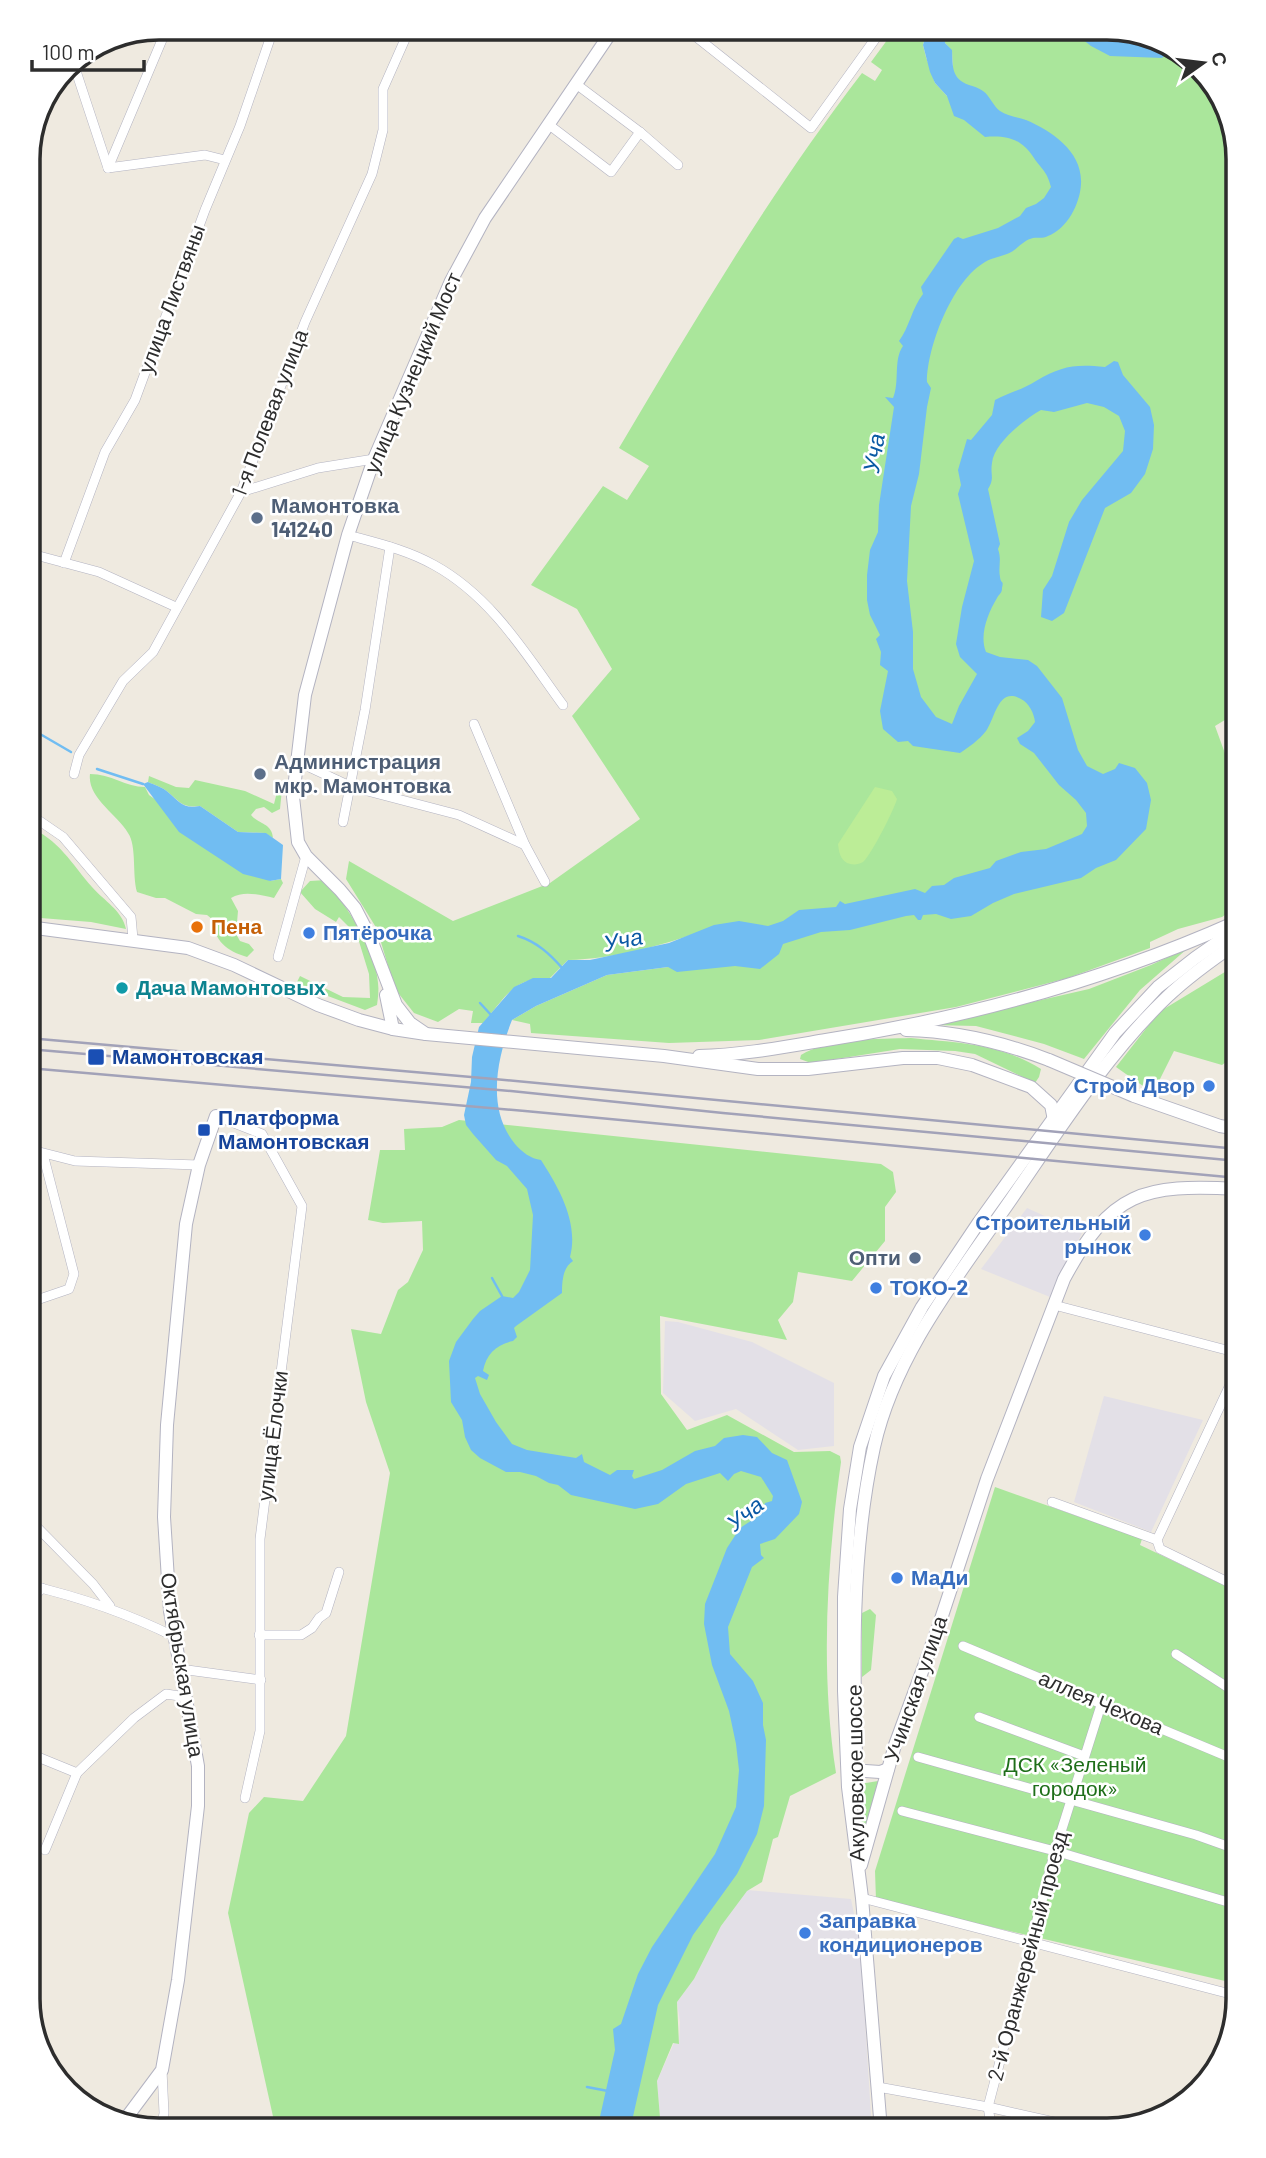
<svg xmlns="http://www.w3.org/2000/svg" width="1266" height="2158" font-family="Barlow,sans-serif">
<rect width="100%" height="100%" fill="#efeae0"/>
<g fill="#e3e0e7">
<path d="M1027,1208L1082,1233L1050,1297L981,1269Z"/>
<path d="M665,1321L678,1322L752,1342L834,1383V1446L798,1450L736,1409L695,1421L663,1393Z"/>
<path d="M1104,1396L1203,1420L1151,1532L1074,1502Z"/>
<path d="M747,1890L851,1899L860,1944L872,2130H661L657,2081L674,2043L679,2044L680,2022L677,2002L694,1979L721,1926Z"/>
</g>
<g fill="#aae69b">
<path d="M896,28H928L923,45L926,57L935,83L947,96L960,81L953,73L952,51L945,43V28H1116L1180,50L1225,101L1238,159V712L1215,726L1238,789V845L1229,872L1238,906L1222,917L1178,929L1150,942V948L1068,978L956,1007L759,1040L669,1043L531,1033L530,1024L512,1020L536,1006L607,975L668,967L673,968L700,932C659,946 613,959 568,960L550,978C512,978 506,997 483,1023H471L473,1011L459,1009L438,1022L414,1013L395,989L377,929L346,879L349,861L453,921L550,883L640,819L572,716L612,669L577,609L531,585L603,486L627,500L649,466L619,448C695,320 771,191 862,73L875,81L882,70L871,62Z"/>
<path d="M90,774C111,774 126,787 145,787L149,795L270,881L281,879L283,883L274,898C260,895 244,890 231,898L238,911L236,934L240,941L249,944L254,950L247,957C227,951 214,941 212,919L207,915L196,914L165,898H156L137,892C132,875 137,846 128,833C117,814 87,798 90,774Z"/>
<path d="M149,776L176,787L189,788L195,780L245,791L274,804L280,780L282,789L280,809L272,813L264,807L256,809L251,815C258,824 272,823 273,838L265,833L238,832L200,806C183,808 181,803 169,793C164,788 155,785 148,782Z"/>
<path d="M28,828C57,836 73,866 92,887C104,901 122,910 126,929L91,922L28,917Z"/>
<path d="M326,880C346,906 376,949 378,983C379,990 378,998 377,1005L365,1010L296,984L300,976L343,997L370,998L369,974L357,935L339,917L336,922L315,909L300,892L310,881Z"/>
<path d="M1188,948L1140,990L1084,1059L1044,1044L976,1026L933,1025L1089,989L1151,965Z"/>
<path d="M1238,964V1057L1230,1056L1231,1058L1222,1065L1174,1051L1153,1093L1116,1067L1159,1012Z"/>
<path d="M911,1038C958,1043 999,1043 1041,1069L1039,1077L1035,1083L975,1054L955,1051L900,1049L811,1063L800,1059L801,1055C828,1038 879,1039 911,1038Z"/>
<path d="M459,1120L881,1164L893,1172L896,1192L885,1207V1241L852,1281L798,1272L793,1302L778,1320L787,1340L660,1316L661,1394L687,1430L727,1415L794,1452L830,1451L840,1456L841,1462C827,1563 820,1671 836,1773L790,1796L778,1837L773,1839L762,1882L747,1891L721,1926L694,1979L677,2002L679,2044L673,2043L657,2081L661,2130H276L228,1913L249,1813L264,1797L303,1801L346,1736L390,1473L366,1402L351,1329L381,1334L398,1290L408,1282L423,1250L422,1221L383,1223L368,1220L380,1150H405L404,1129L442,1127Z"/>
<path d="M995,1487L1142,1539L1140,1545L1238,1592V1984L876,1900L875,1871Z"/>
<path d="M870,1609L876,1615L871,1670L862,1677V1613Z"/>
<path d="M878,1781L861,1846L860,1784Z"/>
</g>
<path fill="#bced97" d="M875,787L892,791L897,799C894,810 871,855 863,862C858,865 852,865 847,863C840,859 839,852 838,844Z"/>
<g fill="#71bdf2">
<path d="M928,28H945V43L952,50C953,67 951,78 969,85C973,86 979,88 983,91C990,96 993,106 1000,111C1007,116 1018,117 1026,120C1052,131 1083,152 1081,184C1080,204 1067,229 1048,236C1042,239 1038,237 1033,238C1023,240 1016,251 1007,254C999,257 990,258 982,264C952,283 927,347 927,382L931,388L927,407L919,474L911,506L907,581L913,632V669L921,697L936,717L952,724L959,706L977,674L960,657L956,644L962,607L974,561L958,494L961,485L958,470L967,439L971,440L992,415L995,400C1008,393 1024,389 1036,381C1062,366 1074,364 1105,367L1114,361L1118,362L1123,375L1150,407L1154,425L1153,449L1145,474L1131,493L1105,508L1064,613L1052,621L1041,617L1043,590L1052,576L1069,522L1082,500L1123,451L1125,431L1119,416L1104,407L1087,403L1054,412L1041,410C1025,419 994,443 992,463C990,475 995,478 988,489L1000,544L998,549C1002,560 998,566 1000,577C1001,585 1004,579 1002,588C1002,593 1000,593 997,598C988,613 979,635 986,652L1000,657L1028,660L1037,666L1062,698L1078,750L1087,766L1103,774L1115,769L1119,763L1135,768L1147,783L1151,800L1146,829L1116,860L1096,868L1081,878L1014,894L993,903L971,916L951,919L936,914L923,915L921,920H918L914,915L906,916L850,930L821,932L783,944L779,954L760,969L735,966L677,972L668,967L607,975L536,1006L512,1020C497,1058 486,1109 515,1144C522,1152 531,1159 541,1160C559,1188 579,1223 570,1257L573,1261C563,1267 562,1281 562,1293L516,1326L514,1328L517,1337L513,1341C497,1344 486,1354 483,1371L489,1375L487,1380L478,1376L475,1378L480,1394L496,1422L512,1444L527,1450L576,1458L582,1454L584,1462L610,1475L617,1470H634L632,1476L634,1479L662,1470L695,1451L715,1446L724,1438L743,1435L757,1437L772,1453L787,1460L802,1502L799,1514L775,1539L760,1544L761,1555L764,1558L752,1567L728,1627L730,1654L753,1681L763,1703V1725L766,1740L764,1806L757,1834L737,1874L693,1935L658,2005L630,2130H597L615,2050L613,2029L621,2024L638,1974L652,1947L715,1854L736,1807L739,1770L736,1744L729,1711L712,1665L704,1624L705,1604L727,1548L740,1528L760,1515L765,1503L772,1501L773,1496L761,1477L741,1471L734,1474L728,1481L720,1473L686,1484L658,1504L635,1509L571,1495L558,1485L549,1483L536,1476L520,1472H506L480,1458L471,1450L465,1437L462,1420L451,1402L449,1361L456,1342L473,1319L480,1311L502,1296L513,1298L519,1292L530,1270L533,1215L527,1189L507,1166L496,1160L473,1134L466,1125L464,1115L471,1082L472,1057L479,1027L514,987L533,978H551L568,960H590L669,943L714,925L739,921L768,926L783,921L799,910L836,907L840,901L845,904L915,889L925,893L932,886L944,885L954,878L990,868L996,861L1021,852L1046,849L1082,834L1087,826L1086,813L1076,800L1059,785L1034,753L1020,744L1017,738L1028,731L1035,722C1034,713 1029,703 1021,699C998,686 995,719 986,731C979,740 969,747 960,753L913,746L908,741L898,742L883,729L880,711L888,671L880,665L881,652L876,639L880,635L870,615L867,600V575L870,550L878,532L879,505L894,407L885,397L893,398C900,382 893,360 903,346L899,341C909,328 912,308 923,294L921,287L954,239L958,237L963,239L998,228L1020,216L1026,208L1036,204L1044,198L1051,187C1047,171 1042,170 1034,158C1022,139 1007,135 985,137L964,120L954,116L947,96L935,83L930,72L923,45Z"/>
<path d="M1068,28H1109L1119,35H1135L1173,48L1162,58L1110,56L1091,46Z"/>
<path d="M148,782C155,785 164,788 169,793C181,803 183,809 200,806L238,832L266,833L283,845L281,879L270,881L243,874L179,832L143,784Z"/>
</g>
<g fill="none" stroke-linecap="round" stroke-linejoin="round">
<g stroke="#71bdf2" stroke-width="2.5">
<path d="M28,727L71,752"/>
<path d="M97,769L143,784"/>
<path d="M518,936C537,942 550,954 563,969"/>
<path d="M480,1003L492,1016"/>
<path d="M492,1278L502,1296"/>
<path d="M587,2087L608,2091"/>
</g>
<defs>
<g id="street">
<path d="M685,28L811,128L883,28"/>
<path d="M73,62L108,168L205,155L225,160"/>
<path d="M576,84L640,132L678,165"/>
<path d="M548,124L611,172L640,132"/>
<path d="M108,168L167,28"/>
<path d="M241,492L318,468L374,459"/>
<path d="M348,535C377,543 408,550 434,565C492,597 525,653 563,705"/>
<path d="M28,553L99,572L176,607"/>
<path d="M64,563L105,452L135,400L205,210L240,126L272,33"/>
<path d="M474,724L525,845L545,882"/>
<path d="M296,761L352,787L459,815L525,845"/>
<path d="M74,774L79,755L123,681L153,652L241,492L305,322L372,174L383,130V89L410,28"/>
<path d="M28,813L63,837L131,917L133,939"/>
<path d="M343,822L365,710L390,547"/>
<path d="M278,957L306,856"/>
<path d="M216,1116L262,1134L302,1206L260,1539V1731L245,1798"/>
<path d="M28,1149L75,1161L199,1165"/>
<path d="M28,1303L69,1289L74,1274L43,1154"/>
<path d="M1054,1305L1238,1353"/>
<path d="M1052,1502L1157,1540"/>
<path d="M28,1518L93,1584L110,1606"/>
<path d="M28,1585C80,1597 127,1613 175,1637"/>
<path d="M1238,1587L1160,1549L1157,1540L1238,1368"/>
<path d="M28,1604L42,1588"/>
<path d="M259,1635H301L312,1628L319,1618L326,1613L339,1572"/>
<path d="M963,1646L1238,1761"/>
<path d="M1176,1654L1238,1694"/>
<path d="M180,1669L261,1680"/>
<path d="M979,1717L1084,1756"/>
<path d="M28,1753L77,1773"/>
<path d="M918,1757L1196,1835L1238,1850"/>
<path d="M902,1811L1055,1851L1238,1905"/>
<path d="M45,1850L77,1773L134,1718L166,1694L186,1697"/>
<path d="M862,1898L1238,1996"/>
<path d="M878,2087L988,2107L1090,2130"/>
<path d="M161,2130L164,2113L162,2070"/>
<path d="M992,2130L988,2107L1055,1851L1102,1702"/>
</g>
<g id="secondary">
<path d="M28,927L188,948L234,965L318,1005L359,1020L393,1029L426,1034L664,1056L758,1069H808L903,1058H938L972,1065L1031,1087L1051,1105L1054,1120"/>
<path d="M386,995L393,1029"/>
<path d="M906,1030C957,1031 1002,1042 1049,1060"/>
<path d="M426,1034L410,1023L396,1005L370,937L355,908L340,890L306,856L298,842L293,797L305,695L348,535L374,459L451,281L485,218L614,28"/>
<path d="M699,1056C742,1055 784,1047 826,1040C967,1018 1106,980 1236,922"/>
<path d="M1134,1096L1220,1126L1238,1129"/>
<path d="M851,1770L880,1772L888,1769"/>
<path d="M857,1795C854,1679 849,1561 874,1447C895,1353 959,1275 1012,1198C1058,1131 1108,1053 1167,997C1189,976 1213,959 1238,942"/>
<path d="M861,1865L895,1745L938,1628L987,1479L1064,1279C1111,1191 1143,1184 1238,1189"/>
<path d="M124,2121L162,2070L178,1980L198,1806V1766L170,1611L164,1517L167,1425L186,1224L199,1165L216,1116"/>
<path d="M881,2130L862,1898L848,1787L844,1691V1597L850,1509L860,1447L884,1376L922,1307L979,1222L1115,1033L1158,987L1195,958L1238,928"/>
</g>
</defs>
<use href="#street" stroke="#b3b3c1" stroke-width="10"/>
<use href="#secondary" stroke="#b3b3c1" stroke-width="14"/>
<use href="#street" stroke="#fff" stroke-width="9"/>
<use href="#secondary" stroke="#fff" stroke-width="12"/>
<g stroke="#a2a2b8" stroke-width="2.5">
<path d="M28,1038L494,1079L1238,1149"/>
<path d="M28,1049L511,1091L723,1113L1238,1161"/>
<path d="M28,1068L525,1111L1238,1178"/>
</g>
<defs>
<path id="secondary-bridge" d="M1049,1060L1134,1096"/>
</defs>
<use href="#secondary-bridge" stroke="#b3b3c1" stroke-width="14" stroke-linecap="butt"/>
<use href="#secondary-bridge" stroke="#fff" stroke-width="12"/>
</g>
<g fill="#5c6f8a" stroke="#fff" stroke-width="2.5">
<circle cx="257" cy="518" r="7"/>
<circle cx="260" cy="774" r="7"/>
<circle cx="915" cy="1258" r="7"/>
</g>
<circle fill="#e8710a" stroke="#fff" stroke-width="2.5" cx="197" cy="927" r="7"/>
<g fill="#3f7fe0" stroke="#fff" stroke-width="2.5">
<circle cx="309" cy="933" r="7"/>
<circle cx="1209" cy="1086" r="7"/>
<circle cx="1145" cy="1235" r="7"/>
<circle cx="876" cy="1288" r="7"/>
<circle cx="897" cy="1578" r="7"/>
<circle cx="805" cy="1933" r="7"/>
</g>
<circle fill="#0f9aa8" stroke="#fff" stroke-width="2.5" cx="122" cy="988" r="7"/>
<g fill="#1a4fb4" stroke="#fff" stroke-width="2.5">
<rect x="87" y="1048" width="18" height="18" rx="3.5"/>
<rect x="197" y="1123" width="14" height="14" rx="3.5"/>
</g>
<g text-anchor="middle" stroke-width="5" stroke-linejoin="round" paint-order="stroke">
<g font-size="21" fill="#2d2d2d" stroke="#fff">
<text transform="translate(172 299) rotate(-70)" y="7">улица Листвяны</text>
<text transform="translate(413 373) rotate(-67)" y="7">улица Кузнецкий Мост</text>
<text transform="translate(270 413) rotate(-69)" y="7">1-я Полевая улица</text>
<text transform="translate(273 1436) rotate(-83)" y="7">улица Ёлочки</text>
<text transform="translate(182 1665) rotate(81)" y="7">Октябрьская улица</text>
<text transform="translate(916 1689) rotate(-71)" y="7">Учинская улица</text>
<text transform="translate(1101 1703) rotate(23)" y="7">аллея Чехова</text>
<text transform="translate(856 1773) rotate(-91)" y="7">Акуловское шоссе</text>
<text transform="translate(1028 1956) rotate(-75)" y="7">2-й Оранжерейный проезд</text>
</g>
<g font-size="21" font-weight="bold" fill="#4e5e75" stroke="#fff" text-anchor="start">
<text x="271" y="513">Мамонтовка<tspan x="271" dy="24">141240</tspan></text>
<text x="274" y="769">Администрация<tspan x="274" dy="24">мкр. Мамонтовка</tspan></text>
<text x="901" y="1265" text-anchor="end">Опти</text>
</g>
<g font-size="21" font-weight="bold" fill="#c56008" stroke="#fff" text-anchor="start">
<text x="211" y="934">Пена</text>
</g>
<g font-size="21" font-weight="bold" fill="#366cbe" stroke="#fff" text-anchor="start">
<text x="323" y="940">Пятёрочка</text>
<text x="1195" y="1093" text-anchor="end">Строй Двор</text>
<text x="1131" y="1230" text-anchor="end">Строительный<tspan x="1131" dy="24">рынок</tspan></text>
<text x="890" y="1295">ТОКО-2</text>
<text x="911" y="1585">МаДи</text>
<text x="819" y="1928">Заправка<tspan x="819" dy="24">кондиционеров</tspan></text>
</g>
<g font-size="21" font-weight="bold" fill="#0d838f" stroke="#fff" text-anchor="start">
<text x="136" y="995">Дача Мамонтовых</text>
</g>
<g font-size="21" font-weight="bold" fill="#164399" stroke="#fff" text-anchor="start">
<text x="112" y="1064">Мамонтовская</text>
<text x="218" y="1125">Платформа<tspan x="218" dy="24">Мамонтовская</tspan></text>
</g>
<g font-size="21" fill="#1e6e19" stroke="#fff">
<text x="1075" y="1772">ДСК «Зеленый<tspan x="1075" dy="24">городок»</tspan></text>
</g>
<g font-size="23" font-style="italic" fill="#0a59a4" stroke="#fff">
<text transform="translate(874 453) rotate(-81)" y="8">Уча</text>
<text transform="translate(623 940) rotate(-12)" y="8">Уча</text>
<text transform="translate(745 1514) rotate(-39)" y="8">Уча</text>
</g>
</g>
<path d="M0 0H1266V2158H0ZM159 40H1107A119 119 0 0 1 1226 159V1999A119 119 0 0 1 1107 2118H159A119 119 0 0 1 40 1999V159A119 119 0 0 1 159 40Z" fill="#fff" fill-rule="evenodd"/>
<path fill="none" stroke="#2d2d2d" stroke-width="3.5" d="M159 40H1107A119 119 0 0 1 1226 159V1999A119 119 0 0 1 1107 2118H159A119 119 0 0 1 40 1999V159A119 119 0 0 1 159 40Z"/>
<g transform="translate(1203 63) rotate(76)" stroke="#ffffff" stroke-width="5" paint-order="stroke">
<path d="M0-5L12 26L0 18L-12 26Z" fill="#2d2d2d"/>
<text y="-10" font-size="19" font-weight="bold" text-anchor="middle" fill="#2d2d2d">С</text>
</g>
<path d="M32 60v10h112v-10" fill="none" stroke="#2d2d2d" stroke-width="3.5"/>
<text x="42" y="60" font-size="21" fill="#2d2d2d" stroke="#ffffff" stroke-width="5" paint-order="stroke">100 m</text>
</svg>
